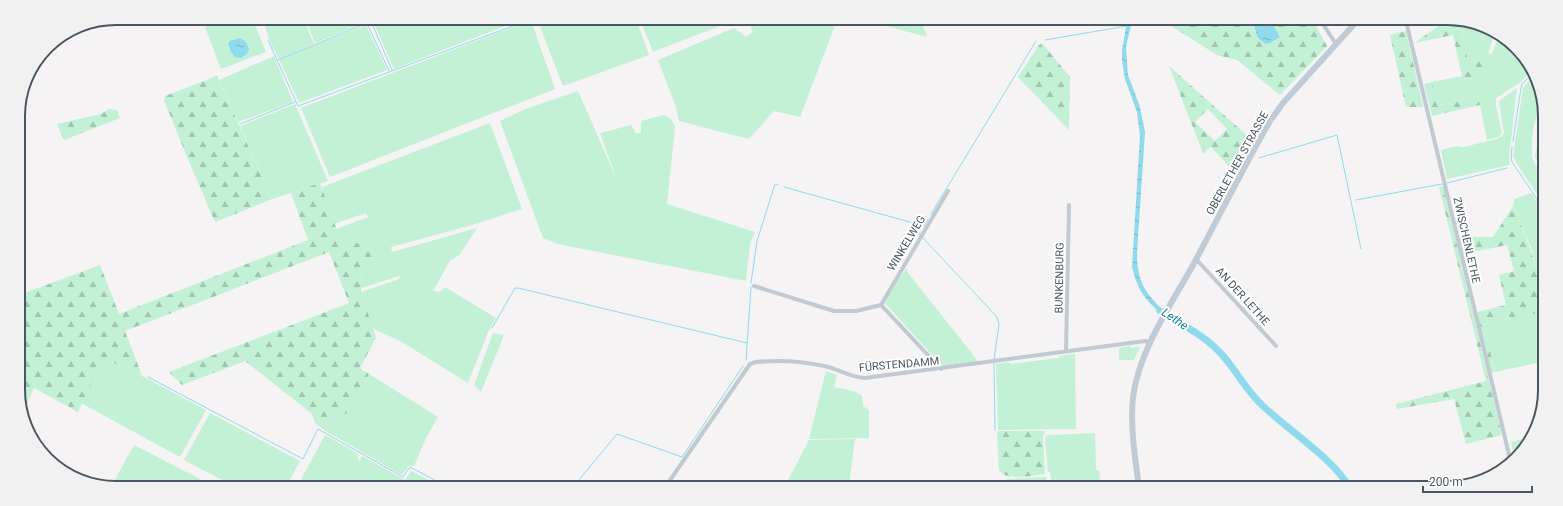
<svg xmlns="http://www.w3.org/2000/svg" width="1563" height="506" font-family="Roboto,sans-serif">
<defs>
<pattern id="forest-firs" width="22" height="20" patternUnits="userSpaceOnUse"><rect width="22" height="20" fill="#c3f1d5"/><path d="M5 1l3.5 6h-7zM16 11l3.5 6h-7z" fill="#a0c6b0"/></pattern>
<pattern id="water-ripples" width="26" height="14" patternUnits="userSpaceOnUse"><rect width="26" height="14" fill="#90daee"/><path d="M2 4q2-2 4 0t4 0M15 11q2-2 4 0t4 0" fill="none" stroke="#78b4c4"/></pattern>
</defs>
<rect width="100%" height="100%" fill="#f5f3f3"/>
<g fill="#c3f1d5">
<path d="M209,18H252L266,52L221,69L205,27L211,25Z"/>
<path d="M262,18H303L314,44L279,59L271,44Z"/>
<path d="M305,18L364,19L365,23L315,43Z"/>
<path d="M372,19H523L394,69Z"/>
<path d="M537,19H636L649,55L563,86Z"/>
<path d="M640,19L729,20L730,22L653,52Z"/>
<path d="M531,20L555,89L330,177L301,108Z"/>
<path d="M761,20H837L800,117L774,111L749,139L679,121L675,104L658,60L734,28L746,37L753,32L750,25Z"/>
<path d="M865,20H921L927,37Z"/>
<path d="M1460,21H1472L1494,35L1488,54L1492,53L1498,38L1520,51L1530,71L1521,82L1496,98V106L1502,133L1498,137L1487,140L1474,75L1485,61L1468,62Z"/>
<path d="M366,25L387,70L299,103L279,59Z"/>
<path d="M274,56L293,102L238,122L219,80Z"/>
<path d="M1462,76L1464,78L1470,76L1474,97L1436,106L1432,82Z"/>
<path d="M1533,76L1543,97V104L1534,124L1532,140V158L1543,178V203L1517,164L1513,156L1523,88Z"/>
<path d="M1517,88L1509,157L1510,165L1447,179L1441,150L1457,146L1463,147L1497,139L1504,134L1499,101Z"/>
<path d="M578,91L617,180L600,133L631,125L636,133H641V121L664,115L671,119L675,127L667,204L755,232L750,244L746,281L558,244L543,238L500,121L528,108Z"/>
<path d="M295,104L328,181L272,199L240,126Z"/>
<path d="M1543,117V172L1535,157L1540,124Z"/>
<path d="M490,123L522,209L472,225L391,247L392,252L477,228L460,254L450,261L433,291L440,292L445,287L496,318L488,332L468,383L402,342L372,328L361,292L399,279L400,276L361,288L362,265L376,258L343,247L336,229L368,217L366,213L334,224L322,187Z"/>
<path d="M1531,193L1543,210L1542,296L1532,250L1513,206L1514,199Z"/>
<path d="M907,268L908,273L978,361L942,366L885,303L895,284Z"/>
<path d="M1537,313H1542V362L1495,372L1484,324Z"/>
<path d="M493,333L504,335L481,392L474,385Z"/>
<path d="M1130,346L1131,348L1140,347L1134,360H1119V348Z"/>
<path d="M1075,354L1076,429L998,430L996,364L1009,362L1010,364L1059,358V356Z"/>
<path d="M104,358L146,378L206,410L180,457L81,403Z"/>
<path d="M826,371L837,375L834,387L854,391L862,396L863,406L869,410V438L809,439Z"/>
<path d="M369,374L438,417L426,438L414,466H409L402,475L327,432L339,414L355,402Z"/>
<path d="M210,413L300,461L287,485H232L184,460Z"/>
<path d="M1095,433L1096,470H1091H1099L1100,481H1084V483H1094V487H1052L1050,472H1048L1045,438L1047,435Z"/>
<path d="M325,435L357,453L359,462L362,456L405,480L411,471L438,485H298Z"/>
<path d="M1532,436L1528,445L1515,458L1511,442Z"/>
<path d="M855,439L849,486H785L809,440Z"/>
<path d="M134,445L200,479L197,485H112Z"/>
<path d="M1046,477L1047,487H1007L1006,479Z"/>
</g>
<g fill="url(#forest-firs)" fill-rule="evenodd">
<path d="M1177,21H1252L1254,25L1255,32L1280,37L1273,27L1283,21H1313L1327,46L1280,95L1237,60L1217,55L1173,27Z"/>
<path d="M1446,21H1460L1468,62L1485,61L1484,72L1474,75L1480,105L1432,116L1424,84L1432,82L1437,106L1474,97L1470,77L1464,78L1462,76L1453,35L1414,43Z"/>
<path d="M1406,31L1423,107H1406L1390,35Z"/>
<path d="M1042,43L1070,77L1069,130L1018,77L1039,45Z"/>
<path d="M1169,66L1252,140L1235,173L1211,147L1203,153ZM1208,109L1227,129L1215,141L1195,122Z"/>
<path d="M217,76L272,199L215,222L187,157L164,100L165,96Z"/>
<path d="M109,109L117,110L120,118L64,140L57,124L101,114Z"/>
<path d="M320,183L343,247L357,243L371,248L376,259L362,265L361,292L376,338L360,368L369,374L355,402L346,414H339L327,432L315,423L311,413L245,361L182,385L169,372L349,303L329,252L125,331L142,376L104,358L78,412L34,388L22,414L20,409L19,295L100,265L119,314L308,240L291,193Z"/>
<path d="M1443,186L1502,435L1466,444L1454,399L1397,409L1396,404L1486,381L1439,187Z"/>
<path d="M1513,206C1528,241 1542,274 1542,313H1537L1484,324L1495,372L1491,373L1477,312L1506,305L1499,275L1514,271L1507,245L1463,254L1459,237H1493Z"/>
<path d="M997,431H1045L1043,438L1045,474C1033,475 1006,482 999,470Z"/>
</g>
<g fill="url(#water-ripples)">
<path d="M1127,21H1132L1126,47L1128,75L1140,107L1145,132L1137,253C1137,280 1144,292 1163,310L1161,314C1143,297 1138,290 1132,267L1140,136L1137,112L1125,79L1122,61V50Z"/>
<path d="M1252,21H1283L1274,27L1280,37L1270,43L1265,44L1258,38Z"/>
<path d="M240,38L246,42L249,49L247,54L241,58L235,57L231,52L228,44L230,41Z"/>
</g>
<g fill="none" stroke-linecap="round" stroke-linejoin="round">
<g stroke="#90daee" stroke-width="1">
<path d="M365,19L389,71"/>
<path d="M370,19L392,70"/>
<path d="M268,40L298,106L526,21"/>
<path d="M1045,40L1127,26"/>
<path d="M278,60L367,23"/>
<path d="M240,124L295,102"/>
<path d="M1513,141L1521,88L1522,84L1532,74"/>
<path d="M1512,147L1511,157L1512,162L1543,208"/>
<path d="M1259,158L1337,135L1361,249"/>
<path d="M1447,183L1507,168"/>
<path d="M784,187L924,226L928,219"/>
<path d="M1356,200L1442,184"/>
<path d="M931,214L1036,41"/>
<path d="M919,234L920,232"/>
<path d="M923,238L997,317L999,324L994,360"/>
<path d="M751,283L757,241L775,184L778,185"/>
<path d="M492,328L515,288H518L747,343"/>
<path d="M746,360L751,287"/>
<path d="M994,363L995,430"/>
<path d="M148,377L303,459L318,429L403,477L410,467L444,485"/>
<path d="M574,486L617,434L682,457L743,366"/>
</g>
<path stroke="#90daee" stroke-width="7" d="M1160,311C1182,325 1208,337 1224,357C1238,373 1247,392 1264,407C1289,430 1333,459 1350,488"/>
<g stroke="#c1cad2" stroke-width="4">
<path d="M1321,21L1336,44"/>
<path d="M1406,21L1511,463"/>
<path d="M1196,259L1276,346"/>
<path d="M754,286L834,311H856L881,305L941,369"/>
<path d="M881,305L948,191"/>
<path d="M1066,351L1069,205"/>
<path d="M666,486L750,364L756,362C777,360 802,361 824,366C839,369 849,377 865,378L1145,341L1151,343"/>
</g>
<path stroke="#c1cbd6" stroke-width="6" d="M1139,487C1135,458 1130,426 1133,397C1139,350 1171,305 1193,265C1219,217 1243,168 1270,121L1283,103L1357,21"/>
</g>
<g text-anchor="middle" stroke-width="4" stroke-linejoin="round" paint-order="stroke">
<g font-size="11" fill="#4a5661" stroke="#fff">
<text transform="translate(1237 163) rotate(-61)" y="4">OBERLETHER STRASSE</text>
<text transform="translate(1467 240) rotate(77)" y="4">ZWISCHENLETHE</text>
<text transform="translate(906 243) rotate(-59)" y="4">WINKELWEG</text>
<text transform="translate(1059 278) rotate(-89)" y="4">BUNKENBURG</text>
<text transform="translate(1243 296) rotate(48)" y="4">AN DER LETHE</text>
<text transform="translate(899 364) rotate(-5)" y="4">FÜRSTENDAMM</text>
</g>
<g font-size="12" font-style="italic" fill="#0c7c9b" stroke="#fff">
<text transform="translate(1175 319) rotate(34)" y="4">Lethe</text>
</g>
</g>
<path d="M0 0H1563V506H0ZM116 25H1447A91 91 0 0 1 1538 116V390A91 91 0 0 1 1447 481H116A91 91 0 0 1 25 390V116A91 91 0 0 1 116 25Z" fill="#f1f1f2" fill-rule="evenodd"/>
<path fill="none" stroke="#4a5661" stroke-width="2" d="M116 25H1447A91 91 0 0 1 1538 116V390A91 91 0 0 1 1447 481H116A91 91 0 0 1 25 390V116A91 91 0 0 1 116 25Z"/>
<path d="M1423 486v6h109v-6" fill="none" stroke="#4a5661" stroke-width="2"/>
<text x="1429" y="486" font-size="12" fill="#4a5661" stroke="#ffffff" stroke-width="3" paint-order="stroke">200 m</text>
</svg>
